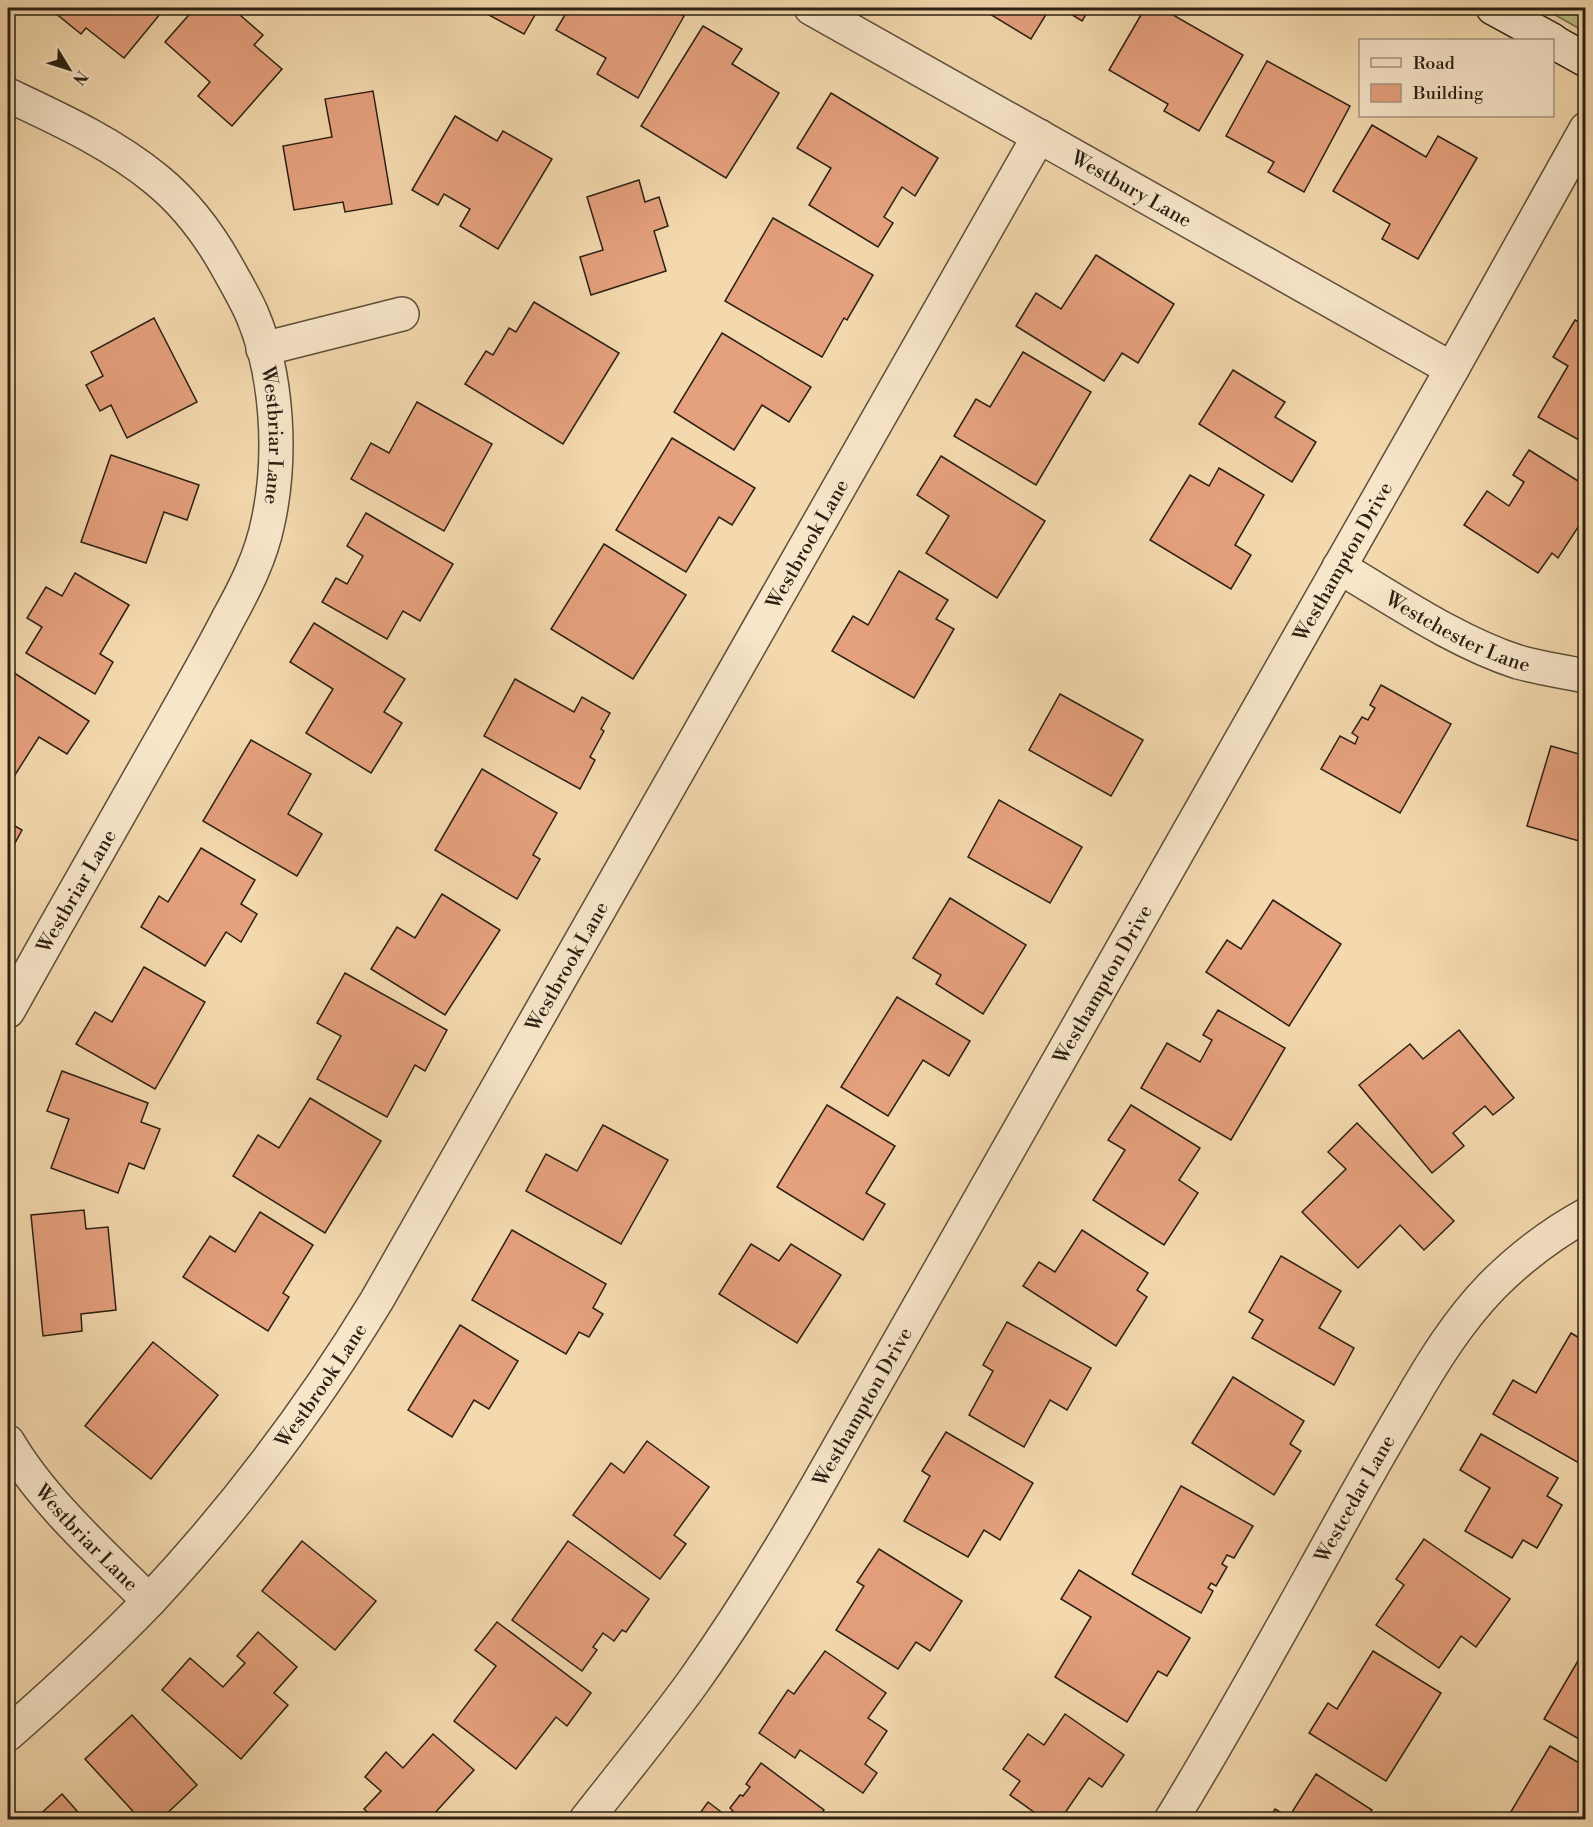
<svg xmlns="http://www.w3.org/2000/svg" width="1593" height="1827" font-family="'Libre Bodoni',serif">
<rect width="100%" height="100%" fill="#f4d9ae"/>
<filter id="stains"><feTurbulence type="fractalNoise" baseFrequency=".00333" numOctaves="4"/><feColorMatrix values="0 0 0 0 .2 0 0 0 0 .09 0 0 0 0 .02 0 0 0 .5 -.17"/></filter>
<radialGradient id="worn" r=".72"><stop offset=".6" stop-color="#630" stop-opacity="0"/><stop offset="1" stop-color="#630" stop-opacity=".3"/></radialGradient>
<path fill="#bebe88" stroke="#746f4e" stroke-width="1.5" d="M1543,8H1585V32Z"/>
<g fill="#e5a07d" stroke="#2b2013" stroke-width="1.5">
<path d="M49,8H165L124,58L86,28L81,34Z"/>
<path d="M195,8H232L263,35L254,45L282,69L232,126L198,96L210,82L165,42Z"/>
<path d="M476,8H539L524,34Z"/>
<path d="M569,8H670L684,16L638,98L597,74L606,58L556,30Z"/>
<path d="M980,8H1050L1031,39Z"/>
<path d="M1061,8H1090L1082,21Z"/>
<path d="M1145,8H1161L1243,55L1199,131L1164,111L1168,104L1109,70Z"/>
<path d="M703,26L742,49L732,64L779,93L726,178L641,126Z"/>
<path d="M1267,61L1350,106L1304,192L1268,172L1274,162L1226,136Z"/>
<path d="M373,91L392,204L345,212L343,202L294,210L283,146L332,137L325,99Z"/>
<path d="M831,93L938,158L915,196L902,187L884,217L893,223L878,247L809,205L831,168L797,148Z"/>
<path d="M455,116L497,141L503,131L552,159L498,249L460,226L470,209L444,194L438,205L412,190Z"/>
<path d="M1372,125L1426,157L1438,136L1477,158L1418,259L1382,239L1390,224L1333,191Z"/>
<path d="M639,180L645,202L659,197L668,226L654,231L666,271L591,295L580,257L603,250L587,197Z"/>
<path d="M773,218L873,275L847,320L844,318L822,357L725,301Z"/>
<path d="M1096,255L1174,304L1138,363L1122,353L1104,381L1016,326L1036,293L1061,309Z"/>
<path d="M534,302L619,353L563,444L465,384L486,351L493,355L509,328L516,332Z"/>
<path d="M154,318L197,402L127,438L111,405L100,411L86,385L103,376L91,352Z"/>
<path d="M1575,320L1586,326V444L1538,417L1568,366L1553,357Z"/>
<path d="M722,333L811,387L789,422L762,405L734,450L674,412Z"/>
<path d="M1023,352L1091,392L1036,485L954,436L976,399L990,407Z"/>
<path d="M1233,370L1285,402L1275,417L1316,442L1292,482L1199,424Z"/>
<path d="M417,402L492,444L444,531L351,479L371,443L389,453Z"/>
<path d="M672,438L755,488L732,525L719,517L686,572L616,530Z"/>
<path d="M1529,450L1586,486V515L1558,558L1552,553L1538,573L1464,525L1487,491L1509,506L1524,482L1513,475Z"/>
<path d="M111,455L199,485L187,520L164,512L146,563L81,542Z"/>
<path d="M941,456L1045,521L997,598L926,553L949,516L917,495Z"/>
<path d="M1219,468L1264,495L1235,545L1251,555L1231,589L1150,540L1190,475L1209,486Z"/>
<path d="M366,513L453,564L420,621L403,611L387,639L322,602L336,578L347,584L363,556L347,546Z"/>
<path d="M604,544L686,595L633,679L551,629Z"/>
<path d="M899,571L948,600L936,619L954,629L914,698L832,651L853,616L868,625Z"/>
<path d="M75,573L129,605L100,654L113,662L95,694L26,653L42,627L27,618L46,587L62,596Z"/>
<path d="M314,623L405,679L384,712L402,723L371,773L306,733L333,689L290,662Z"/>
<path d="M8,669L89,721L67,754L39,737L8,786Z"/>
<path d="M515,679L574,712L582,697L610,713L601,729L604,731L590,757L595,760L580,789L484,736Z"/>
<path d="M1381,685L1451,724L1400,813L1321,769L1340,736L1355,744L1358,737L1352,733L1362,717L1368,720L1375,708L1370,705Z"/>
<path d="M1060,694L1143,740L1111,796L1029,750Z"/>
<path d="M251,740L311,774L288,814L322,834L297,876L203,821Z"/>
<path d="M1551,746L1586,756V843L1527,826Z"/>
<path d="M482,769L557,813L533,855L540,859L517,899L435,850Z"/>
<path d="M999,800L1082,847L1050,903L968,857Z"/>
<path d="M8,822L22,830L8,856Z"/>
<path d="M201,848L255,880L241,904L257,914L241,942L226,932L205,966L141,927L159,896L168,902Z"/>
<path d="M442,894L500,930L445,1015L371,969L397,927L415,938Z"/>
<path d="M950,898L1026,945L983,1014L936,984L941,975L913,958Z"/>
<path d="M1273,900L1341,944L1289,1026L1206,972L1227,940L1241,949Z"/>
<path d="M144,967L205,1002L155,1089L76,1044L95,1012L112,1022Z"/>
<path d="M345,973L447,1030L425,1071L415,1065L387,1117L317,1079L341,1036L317,1023Z"/>
<path d="M897,997L970,1041L949,1076L923,1060L888,1116L841,1087Z"/>
<path d="M1218,1010L1285,1048L1231,1140L1141,1088L1167,1043L1200,1062L1212,1040L1203,1035Z"/>
<path d="M1459,1030L1514,1098L1493,1115L1485,1106L1453,1133L1464,1146L1432,1173L1359,1085L1410,1044L1423,1059Z"/>
<path d="M62,1071L148,1103L141,1122L160,1129L144,1169L129,1163L118,1193L51,1168L69,1119L47,1111Z"/>
<path d="M310,1098L381,1141L325,1233L233,1176L258,1135L279,1148Z"/>
<path d="M827,1105L895,1146L866,1193L885,1204L863,1240L777,1187Z"/>
<path d="M1131,1105L1200,1148L1179,1180L1198,1193L1164,1245L1093,1200L1125,1150L1108,1140Z"/>
<path d="M1357,1123L1454,1221L1424,1250L1400,1225L1358,1268L1302,1212L1346,1169L1328,1152Z"/>
<path d="M603,1125L668,1160L621,1244L526,1191L546,1154L577,1171Z"/>
<path d="M84,1210L86,1229L108,1227L116,1310L81,1314L82,1331L43,1336L31,1215Z"/>
<path d="M260,1212L313,1245L283,1293L289,1297L268,1331L183,1277L210,1236L235,1252Z"/>
<path d="M512,1230L606,1284L593,1308L603,1314L589,1337L579,1332L566,1354L472,1300Z"/>
<path d="M1082,1230L1148,1273L1137,1290L1147,1297L1116,1346L1023,1286L1039,1262L1055,1272Z"/>
<path d="M751,1244L779,1261L791,1244L841,1275L797,1343L719,1294Z"/>
<path d="M1281,1256L1341,1291L1319,1328L1354,1348L1334,1385L1252,1338L1263,1320L1249,1312Z"/>
<path d="M1007,1322L1091,1368L1067,1410L1050,1400L1024,1447L969,1415L993,1371L983,1365Z"/>
<path d="M460,1325L518,1361L489,1409L474,1400L452,1437L408,1410Z"/>
<path d="M1571,1333L1586,1342V1467L1493,1414L1513,1380L1536,1393Z"/>
<path d="M153,1342L218,1395L151,1479L85,1426Z"/>
<path d="M1233,1377L1304,1421L1290,1444L1301,1451L1274,1495L1192,1443Z"/>
<path d="M946,1432L1033,1483L1000,1540L984,1530L968,1557L904,1521L930,1476L922,1471Z"/>
<path d="M1481,1434L1558,1478L1547,1496L1562,1505L1537,1548L1523,1540L1512,1558L1465,1531L1490,1488L1460,1470Z"/>
<path d="M647,1441L709,1487L674,1535L686,1544L660,1579L573,1515L611,1463L624,1473Z"/>
<path d="M1181,1486L1253,1526L1234,1558L1227,1555L1222,1564L1227,1567L1216,1586L1211,1583L1208,1588L1213,1591L1201,1613L1132,1574Z"/>
<path d="M1424,1539L1510,1599L1476,1647L1461,1636L1439,1668L1376,1625L1404,1585L1396,1579Z"/>
<path d="M302,1541L376,1601L335,1650L262,1591Z"/>
<path d="M568,1541L649,1599L626,1632L622,1630L614,1641L603,1633L593,1647L597,1650L582,1671L512,1620Z"/>
<path d="M879,1549L962,1601L930,1651L916,1642L898,1669L836,1630L864,1586L857,1582Z"/>
<path d="M1079,1570L1190,1638L1167,1676L1158,1671L1127,1722L1055,1677L1091,1617L1061,1599Z"/>
<path d="M497,1622L591,1693L567,1726L556,1717L516,1769L454,1721L496,1666L475,1650Z"/>
<path d="M258,1632L297,1667L274,1693L288,1705L241,1759L162,1690L190,1658L223,1687L245,1663L237,1656Z"/>
<path d="M1586,1647V1743L1544,1719Z"/>
<path d="M825,1651L886,1693L868,1718L887,1731L865,1764L877,1773L863,1793L800,1750L795,1758L759,1733L788,1690L794,1694Z"/>
<path d="M1373,1651L1441,1693L1386,1781L1309,1733L1328,1703L1337,1709Z"/>
<path d="M1065,1714L1124,1755L1102,1787L1089,1778L1060,1820H1045L1010,1795L1020,1781L1003,1769L1028,1734L1044,1745Z"/>
<path d="M132,1715L197,1785L160,1820H141L85,1759Z"/>
<path d="M433,1734L474,1770L433,1815L437,1820H376L364,1809L381,1791L365,1777L386,1752L403,1768Z"/>
<path d="M1550,1746L1586,1767V1820H1517L1509,1815Z"/>
<path d="M761,1763L824,1810L817,1820H695L708,1802L728,1817L733,1811L730,1808L740,1795L743,1796L750,1787L746,1784Z"/>
<path d="M1316,1774L1372,1810L1366,1820H1268L1275,1809L1289,1817Z"/>
<path d="M62,1794L85,1820H34Z"/>
</g>
<g fill="none" stroke-linecap="round" stroke-linejoin="round">
<defs>
<g id="street">
<path id="s1" d="M811,8L1452,369"/>
<path id="s2" d="M8,95C59,119 112,143 157,180C185,203 208,233 226,265C235,281 245,298 252,314C278,375 282,458 268,522C261,557 245,588 228,619C210,654 191,687 172,721C117,818 62,914 8,1011"/>
<path d="M263,349L402,314"/>
<path id="s3" d="M1339,567C1395,600 1456,642 1518,662C1540,668 1563,672 1586,676"/>
<path id="s4" d="M8,1442C42,1500 101,1553 149,1601"/>
<path id="s5" d="M8,1734C57,1691 105,1647 150,1600C236,1508 312,1407 377,1300L1039,136"/>
<path id="s6" d="M586,1820C622,1774 659,1729 693,1682C737,1620 778,1554 816,1488L1452,369L1586,129"/>
<path id="s7" d="M1171,1820C1225,1732 1275,1641 1325,1551C1352,1502 1379,1453 1408,1405C1432,1363 1458,1321 1492,1286C1520,1258 1551,1234 1586,1215"/>
</g>
<g id="secondary">
<path d="M1493,8L1552,40"/>
<path d="M1552,41L1586,60"/>
</g>
</defs>
<use href="#street" stroke="#5d4e3a" stroke-width="36"/>
<use href="#secondary" stroke="#2b2013" stroke-width="36"/>
<use href="#street" stroke="#f8e6ca" stroke-width="33"/>
<use href="#secondary" stroke="#f8e6ca" stroke-width="33"/>
</g>
<g text-anchor="middle" stroke-width="6" stroke-linejoin="round" paint-order="stroke">
<g font-size="20" fill="#2b2013" stroke="#f8e6ca">
<text dy="7" stroke="none"><textPath href="#s1" startOffset="368">Westbury Lane</textPath></text>
<text dy="7" stroke="none"><textPath href="#s2" startOffset="462">Westbriar Lane</textPath></text>
<text dy="7" stroke="none"><textPath href="#s5" startOffset="1442">Westbrook Lane</textPath></text>
<text dy="7" stroke="none"><textPath href="#s6" startOffset="1470">Westhampton Drive</textPath></text>
<text dy="7" stroke="none"><textPath href="#s3" startOffset="136">Westchester Lane</textPath></text>
<text transform="translate(76 891) rotate(-60)" y="7">Westbriar Lane</text>
<text dy="7" stroke="none"><textPath href="#s5" startOffset="956">Westbrook Lane</textPath></text>
<text dy="7" stroke="none"><textPath href="#s6" startOffset="984">Westhampton Drive</textPath></text>
<text dy="7" stroke="none"><textPath href="#s5" startOffset="470">Westbrook Lane</textPath></text>
<text dy="7" stroke="none"><textPath href="#s6" startOffset="498">Westhampton Drive</textPath></text>
<text dy="7" stroke="none"><textPath href="#s7" startOffset="370">Westcedar Lane</textPath></text>
<text dy="7" stroke="none"><textPath href="#s4" startOffset="124">Westbriar Lane</textPath></text>
</g>
</g>
<rect width="1593" height="1827" fill="none" stroke="#f4d9ae" stroke-width="30"/>
<rect x="9" y="9" width="1575" height="1809" fill="none" stroke="#2b2013" stroke-width="3"/>
<rect x="15" y="15" width="1563" height="1797" fill="none" stroke="#2b2013" stroke-width="1.5"/>
<rect x="1359" y="39" width="195" height="78" fill="#f8e6ca" stroke="#a69781" stroke-width="1.5"/>
<rect x="1371" y="58" width="30" height="9" fill="#f8e6ca" stroke="#a69781" stroke-width="1.5"/>
<text x="1413" y="69" font-size="18" fill="#2b2013">Road</text>
<rect x="1371" y="84" width="30" height="18" fill="#e5a07d" stroke="#a69781" stroke-width="1.5"/>
<text x="1413" y="99" font-size="18" fill="#2b2013">Building</text>
<g transform="translate(69 69) rotate(128)" stroke="#f8e6ca" stroke-width="4.5" paint-order="stroke">
<path d="M0-4.5L10 22L0 15L-10 22Z" fill="#2b2013"/>
<text y="-9" font-size="16" font-weight="bold" text-anchor="middle" fill="#2b2013">N</text>
</g>
<rect width="100%" height="100%" filter="url(#stains)"/>
<rect width="100%" height="100%" fill="url(#worn)"/>
</svg>
